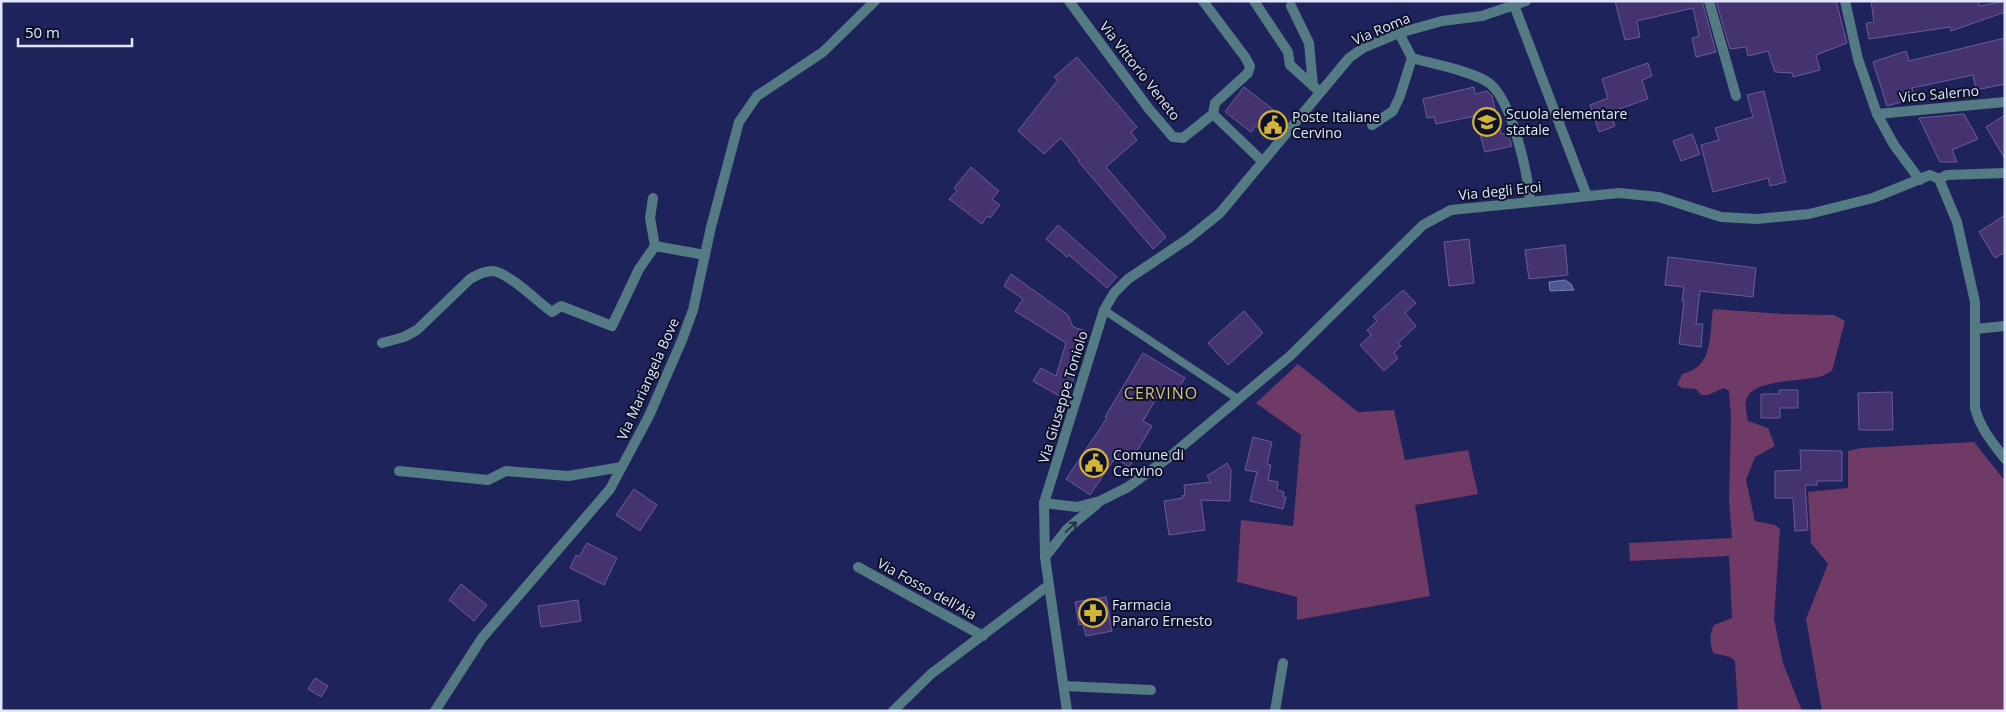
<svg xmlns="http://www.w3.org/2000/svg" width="2006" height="712" font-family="'Open Sans',sans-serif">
<rect width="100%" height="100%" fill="#1e235c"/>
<g fill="#6f3a66">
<path d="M1713,309L1782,314L1834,315L1845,321L1832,371C1829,372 1825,375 1822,376C1805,382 1750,378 1746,401C1745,407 1747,415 1748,421L1768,428L1775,446L1755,457L1746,480L1755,521L1775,525L1780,529L1774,619L1783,663L1802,711H1738L1735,661L1730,657L1713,653C1710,643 1709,634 1714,625L1732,618L1729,556L1630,561L1629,543L1732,538L1729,499L1731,418L1729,391L1724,388L1708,395H1701L1696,389L1683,388L1677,385L1682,374C1714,367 1709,336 1713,309Z"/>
<path d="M1298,364L1358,412L1394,410L1405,460L1468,450L1478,494L1415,505L1430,596L1297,620V597L1237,582L1241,520L1293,526L1301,435L1256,403Z"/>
<path d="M1974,442L2005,481V710L1822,711L1806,619L1828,564L1811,543L1808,492L1848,488V451L1861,448Z"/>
</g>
<path fill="#4c5794" stroke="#7982b3" d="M1565,280L1571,284L1574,290L1550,291L1549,282Z"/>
<g fill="#44336f" stroke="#6b5b9b">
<path d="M1615,1H1702L1716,52L1696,57L1692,38L1699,36L1693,8L1637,21L1640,37L1625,40Z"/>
<path d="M1716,1H1836L1847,43L1816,55L1820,70L1793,77L1792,73L1775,72L1768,51L1748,56L1746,47L1730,49Z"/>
<path d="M1871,1H1978L1980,6L2005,1V12L1951,31L1950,27L1869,39L1866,23L1874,22Z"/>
<path d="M2005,38V84L1976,90L1973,75L1912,88L1915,98L1887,106L1873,62L1906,51L1909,61Z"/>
<path d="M1077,57L1137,127L1131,132L1137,140L1106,167L1166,237L1153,249L1078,161L1079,160L1061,138L1044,154L1018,131L1058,80L1054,77Z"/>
<path d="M1648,63L1652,76L1642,80L1648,99L1610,112L1615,126L1599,132L1590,105L1608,98L1602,79Z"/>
<path d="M1244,87L1284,118L1270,136L1256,126L1251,132L1225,112Z"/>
<path d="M1474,87L1475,94L1487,91L1492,96L1501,134L1508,133L1512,146L1485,152L1475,116L1436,124L1434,117L1427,118L1423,99Z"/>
<path d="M1764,91L1786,182L1770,186L1768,178L1713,192L1701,145L1719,140L1715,128L1753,117L1747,95Z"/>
<path d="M1964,114L1978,139L1952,150L1957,162H1940L1919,118Z"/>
<path d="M2005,115V159L1986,127Z"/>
<path d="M1692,134L1700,154L1681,161L1673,141Z"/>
<path d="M971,167L999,191L992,199L1000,205L990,218L987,216L982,224L949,199L957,191L954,188Z"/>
<path d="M2005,215V252L1995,258L1979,232Z"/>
<path d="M1058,225L1117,277L1107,288L1069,255L1067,257L1046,239Z"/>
<path d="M1469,239L1474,283L1449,286L1444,242Z"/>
<path d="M1565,245L1568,275L1529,279L1525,250Z"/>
<path d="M1668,257L1756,268L1753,297L1700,291L1696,324H1703L1701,347L1679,344L1684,301H1682L1684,287L1665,285Z"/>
<path d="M1011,274L1068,315L1073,327L1086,331L1068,401L1033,381L1041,368L1056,376L1066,343L1015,311L1023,299L1004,286Z"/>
<path d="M1403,290L1416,303L1405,313L1416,326L1398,343L1401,346L1394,353L1398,358L1384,371L1360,345L1371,335L1367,330L1377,321L1373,317Z"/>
<path d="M1244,311L1263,333L1228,365L1208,343Z"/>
<path d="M1143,353L1185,378L1173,398L1161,390L1143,421L1152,426L1137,451L1139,453L1129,467L1115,458L1090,495L1066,479L1107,418L1105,417Z"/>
<path d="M1779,390H1798V408H1780V418H1761V394H1779Z"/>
<path d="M1892,392L1893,430H1859L1858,393Z"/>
<path d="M1253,437L1272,442L1267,464L1271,465L1268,480L1278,482L1277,490L1284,492L1283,497H1286L1283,509L1250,501L1257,472L1245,470Z"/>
<path d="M1800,450L1842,451V481H1817V485H1805L1808,530L1795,531L1793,498H1775V471L1801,470Z"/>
<path d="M1227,463L1231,470L1230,501L1201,500L1205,530L1169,535L1164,501L1183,498L1182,496L1185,495L1184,485L1211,482L1207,476Z"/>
<path d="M634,489L657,505L640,531L616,515Z"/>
<path d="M587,543L617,558L604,585L570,568L576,555L579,557Z"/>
<path d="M461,584L487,605L474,621L449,600Z"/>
<path d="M1106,597L1112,631L1086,636L1083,624L1079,625L1075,602Z"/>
<path d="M578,600L581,621L541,627L538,606Z"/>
<path d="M315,678L328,686L321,697L308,689Z"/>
</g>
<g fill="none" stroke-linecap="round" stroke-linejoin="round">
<path stroke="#547a83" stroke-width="8" d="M1104,310L1238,399"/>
<g stroke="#547a83" stroke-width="10">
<path d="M1069,1L1149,109L1173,137L1183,138L1213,114L1262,161"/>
<path d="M1203,1L1245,57L1250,66L1248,73L1215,103L1213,114"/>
<path d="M1254,1L1288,52L1290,65L1320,92"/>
<path d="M1709,1L1736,96"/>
<path d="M1845,1L1858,59L1877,114L1894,145L1920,180"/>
<path d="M1514,5L1587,196"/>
<path d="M1291,6L1309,43L1313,86"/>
<path d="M1399,33L1412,58C1433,64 1472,71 1489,83C1512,100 1528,174 1530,202"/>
<path d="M1877,114L2005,102"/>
<path d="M1372,125L1393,111L1400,96L1412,58"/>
<path d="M1939,179L1947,175L2005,173"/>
<path d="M653,198L650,218L655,246"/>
<path d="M1975,329L2005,326"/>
<path d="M382,343L404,337L417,330L470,279C477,275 484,271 493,271C509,273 538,302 552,312L561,306L612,326L639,269L655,246L705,255"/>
<path d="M399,471L488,480L506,471L568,476L622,467"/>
<path d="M1044,503L1104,310L1114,293L1128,279L1189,238L1220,213L1349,58L1363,48L1399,33L1442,21L1482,16L1526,1"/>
<path d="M858,567L983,636"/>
<path d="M1064,686L1151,690"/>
<path d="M435,711L482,638L610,489L649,416L682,340L693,310L711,227L739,122L757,96L823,52L875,1"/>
<path d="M893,711L931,674L1049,585"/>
<path d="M1275,711L1283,663"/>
</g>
<g stroke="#547a83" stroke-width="10">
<path d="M1045,557L1067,529L1097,504"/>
<path d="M1067,711L1045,557L1044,503L1077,507L1100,501L1128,487L1168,458L1290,356L1423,225L1451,210L1619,193L1659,197L1721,217L1757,219L1809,214L1873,198L1930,175L1939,179L1957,222L1975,302V408C1980,428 1992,442 2005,459"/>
</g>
</g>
<defs><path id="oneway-shaft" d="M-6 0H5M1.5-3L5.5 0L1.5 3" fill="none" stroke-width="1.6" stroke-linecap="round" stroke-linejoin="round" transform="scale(1.25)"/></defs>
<use stroke="#263649" href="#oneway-shaft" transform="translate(1071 527) rotate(-43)"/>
<defs>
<symbol id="school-ring" viewBox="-11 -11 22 22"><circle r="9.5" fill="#0e112a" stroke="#d5b534" stroke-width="1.5"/><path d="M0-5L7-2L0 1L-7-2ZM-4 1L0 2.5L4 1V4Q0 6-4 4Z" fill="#d5b534"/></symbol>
<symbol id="civic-ring" viewBox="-11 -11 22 22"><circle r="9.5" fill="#0e112a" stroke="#d5b534" stroke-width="1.5"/><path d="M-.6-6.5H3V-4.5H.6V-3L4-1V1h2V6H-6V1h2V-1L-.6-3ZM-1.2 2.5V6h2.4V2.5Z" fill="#d5b534"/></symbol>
<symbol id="pharmacy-ring" viewBox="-11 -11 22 22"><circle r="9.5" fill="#0e112a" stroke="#d5b534" stroke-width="1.5"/><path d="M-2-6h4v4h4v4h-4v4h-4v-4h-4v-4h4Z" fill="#d5b534"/></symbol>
</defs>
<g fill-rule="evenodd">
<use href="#school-ring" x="1471" y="106" width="32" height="32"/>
<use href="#civic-ring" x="1257" y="109" width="32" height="32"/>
<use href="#civic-ring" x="1078" y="447" width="32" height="32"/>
<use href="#pharmacy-ring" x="1077" y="597" width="32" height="32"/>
</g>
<g text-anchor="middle" stroke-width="4" stroke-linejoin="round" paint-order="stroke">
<g font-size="14" fill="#e1e6fc" stroke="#0e112a">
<text transform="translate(1381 29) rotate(-23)" y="5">Via Roma</text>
<text transform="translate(1140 71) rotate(52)" y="5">Via Vittorio Veneto</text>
<text transform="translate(1939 94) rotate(-5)" y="5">Vico Salerno</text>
<text transform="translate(1500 191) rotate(-6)" y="5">Via degli Eroi</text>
<text transform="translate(648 379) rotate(-66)" y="5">Via Mariangela Bove</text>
<text transform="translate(1063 397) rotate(-73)" y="5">Via Giuseppe Toniolo</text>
<text transform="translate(927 589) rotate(29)" y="5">Via Fosso dell'Aia</text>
</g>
<g font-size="14" fill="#e1e6fc" stroke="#0e112a" text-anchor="start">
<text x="1506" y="119">Scuola elementare<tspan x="1506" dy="16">statale</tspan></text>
<text x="1292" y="122">Poste Italiane<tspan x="1292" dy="16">Cervino</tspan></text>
<text x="1113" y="460">Comune di<tspan x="1113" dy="16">Cervino</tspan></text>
<text x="1112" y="610">Farmacia<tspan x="1112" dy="16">Panaro Ernesto</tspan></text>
</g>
<g font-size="16" letter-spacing="1" fill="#d9c376" stroke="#0e112a">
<text x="1161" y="399">CERVINO</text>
</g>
</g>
<rect width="2006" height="712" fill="none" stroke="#e1e6fc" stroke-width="5"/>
<path d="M18 38v8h114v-8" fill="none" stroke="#e1e6fc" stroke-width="2.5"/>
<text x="25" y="38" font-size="15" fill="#e1e6fc" stroke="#0e112a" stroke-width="4" paint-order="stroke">50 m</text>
</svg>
